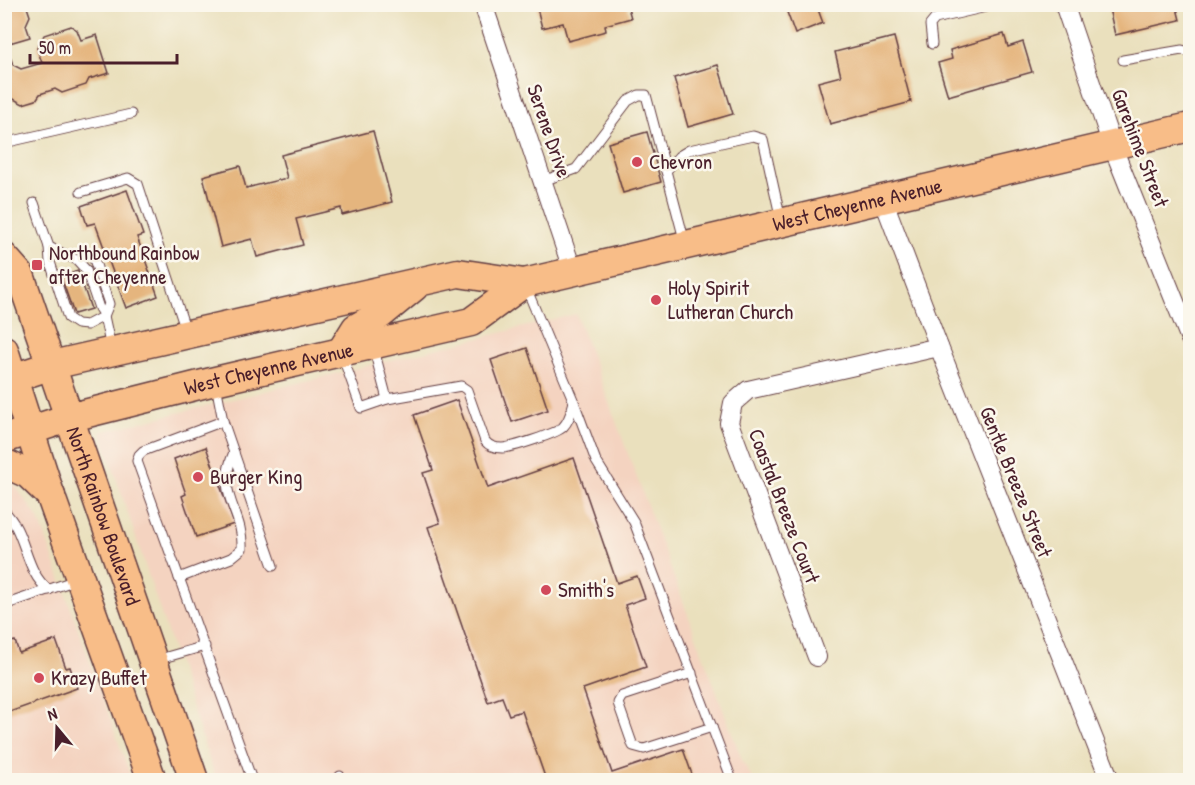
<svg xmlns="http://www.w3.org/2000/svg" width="1195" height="785" font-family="'Patrick Hand',sans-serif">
<rect width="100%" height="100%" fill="#fbf7ec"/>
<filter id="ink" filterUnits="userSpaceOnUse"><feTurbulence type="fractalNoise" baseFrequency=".0167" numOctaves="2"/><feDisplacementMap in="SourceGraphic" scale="12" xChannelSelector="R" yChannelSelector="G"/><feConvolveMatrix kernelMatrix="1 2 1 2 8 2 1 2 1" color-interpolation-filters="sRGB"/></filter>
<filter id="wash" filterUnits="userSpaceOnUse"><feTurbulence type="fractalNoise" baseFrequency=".008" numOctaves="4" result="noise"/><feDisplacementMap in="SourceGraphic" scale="24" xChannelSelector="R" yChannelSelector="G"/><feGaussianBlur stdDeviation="1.35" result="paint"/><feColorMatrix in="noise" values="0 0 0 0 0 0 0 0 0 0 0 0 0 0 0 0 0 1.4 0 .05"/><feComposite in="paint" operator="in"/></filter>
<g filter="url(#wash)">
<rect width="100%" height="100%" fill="#eae0bd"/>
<g fill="#f4d3c0">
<path d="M576,314L742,760L753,780H216L101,432Z"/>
<path d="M4,484H14L39,519L132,780H5Z"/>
</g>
<g id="blocks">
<g fill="#e5b57e">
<path d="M4,4H26L30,16L26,25L30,37L6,44L13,65L21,69L42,63L37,48L44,35L71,26L77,30L81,40L97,35L109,73L89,79L86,85L62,93L55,89L40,94L36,100L23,104L4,94Z"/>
<path d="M536,4H627L631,18L605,25L606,31L568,41L563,23L542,28Z"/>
<path d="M784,4H816L823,23L795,34Z"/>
<path d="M1108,4H1176L1180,20L1115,35Z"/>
<path d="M1004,34L1008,47L1023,42L1032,72L948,96L938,63L952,59L950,50Z"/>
<path d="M894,37L911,102L830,124L818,82L841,76L835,52Z"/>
<path d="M718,65L733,114L688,127L674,78Z"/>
<path d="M373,131L392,202L342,215L341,208L296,219L303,245L257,257L252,239L221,247L203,176L240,166L246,188L287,178L281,155Z"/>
<path d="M647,132L661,182L623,193L608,143Z"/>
<path d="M127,190L143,235L137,237L158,296L126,308L95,223L87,225L81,206Z"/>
<path d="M78,271L91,309L74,314L61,277Z"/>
<path d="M527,348L548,410L512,422L491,360Z"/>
<path d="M457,400L488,488L574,458L617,583L637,576L645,598L625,605L646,667L583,689L612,773L683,749L694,780H546L522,711L509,715L502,697L488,702L428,527L440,523L423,473L433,470L414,415Z"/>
<path d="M206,447L234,524L196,537L182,496L186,494L174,459Z"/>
<path d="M56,640L66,668L70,667L77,688L4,714V644L15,641L19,653Z"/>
</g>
</g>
</g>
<g filter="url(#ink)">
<use href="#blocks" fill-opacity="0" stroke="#623c41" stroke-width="1.5"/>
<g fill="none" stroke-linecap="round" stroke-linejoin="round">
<defs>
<g id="lane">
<path d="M932,44L930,25L935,19L999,4"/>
<path d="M1123,60L1182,50L1190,52"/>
<path d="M4,143L131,114"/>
<path d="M666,171L679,156L689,150L753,136L763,139L781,220"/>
<path d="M543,181L576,169L628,101L639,95H646L685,243"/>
<path d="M81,192L128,178L138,184L186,331"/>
<path d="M34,203L49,247L50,262L68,318L77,324L87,325L104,316L109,304L92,253"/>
<path d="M49,247L77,260L86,270L99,308L104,316L111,348"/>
<path d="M525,285L574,402L596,461L634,522L732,780"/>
<path d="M373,346L387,399"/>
<path d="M342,355L361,408L387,399L461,386L467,390L485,441C489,446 495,448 502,448C511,448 558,433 563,427C570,420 571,411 574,402"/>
<path d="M216,385L223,421L273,566"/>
<path d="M223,421L143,451L139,455L137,461L252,780"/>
<path d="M4,511C27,532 24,572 49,590"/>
<path d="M179,578L231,558L242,549C244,509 214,497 234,452"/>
<path d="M4,605L76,580"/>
<path d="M156,660L205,646"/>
<path d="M692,673L622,696L618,703L633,746L644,749L712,727"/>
<path d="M340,776L342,780"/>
</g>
<g id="street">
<path d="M483,4L573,272"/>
<path d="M1064,4L1112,145L1190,339"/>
<path d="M883,199L939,347L1110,780"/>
<path d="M817,657L729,423L733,403L748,390L939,347"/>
</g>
<g id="primary">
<path id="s1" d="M4,257L20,275L194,780"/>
<path d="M4,350L51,497L152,780"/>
<path d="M341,352L356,328L381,314L414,287"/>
<path id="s2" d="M4,381L52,365L458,273L524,283L1190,127"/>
<path id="s3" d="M4,439L68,418L215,381L471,322L524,283"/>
<path d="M4,463L28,474L51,496"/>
</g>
</defs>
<use href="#lane" stroke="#623c41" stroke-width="11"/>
<use href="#street" stroke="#623c41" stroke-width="20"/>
<use href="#primary" stroke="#623c41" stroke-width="31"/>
<use href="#lane" stroke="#fff" stroke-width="9"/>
<use href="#street" stroke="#fff" stroke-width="18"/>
<use href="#primary" stroke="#f8bd88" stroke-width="28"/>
</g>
</g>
<g fill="#d1495b" stroke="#fbf7ec" stroke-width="2">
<circle cx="637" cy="162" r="6"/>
<rect x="31" y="259" width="12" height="12" rx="3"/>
<circle cx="656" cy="300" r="6"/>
<circle cx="198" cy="477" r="6"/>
<circle cx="546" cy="590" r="6"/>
<circle cx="39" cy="678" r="6"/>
</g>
<g text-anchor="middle" stroke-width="5" stroke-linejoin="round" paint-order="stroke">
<g font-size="21" fill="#4a1f2b" stroke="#fbf7ec">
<text transform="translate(549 131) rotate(71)" y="7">Serene Drive</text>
<text transform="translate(1140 148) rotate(69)" y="7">Garehime Street</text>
<text dy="7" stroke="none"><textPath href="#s2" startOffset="876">West Cheyenne Avenue</textPath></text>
<text dy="7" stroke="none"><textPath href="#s3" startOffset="274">West Cheyenne Avenue</textPath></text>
<text transform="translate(1016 482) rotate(68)" y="7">Gentle Breeze Street</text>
<text transform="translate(784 506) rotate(69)" y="7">Coastal Breeze Court</text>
<text dy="7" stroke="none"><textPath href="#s1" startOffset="279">North Rainbow Boulevard</textPath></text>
</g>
<g font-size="21" fill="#4a1f2b" stroke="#fbf7ec" text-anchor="start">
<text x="649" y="169">Chevron</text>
<text x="49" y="260">Northbound Rainbow<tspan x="49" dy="24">after Cheyenne</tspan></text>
<text x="668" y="295">Holy Spirit<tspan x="668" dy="24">Lutheran Church</tspan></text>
<text x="210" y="484">Burger King</text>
<text x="558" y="597">Smith's</text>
<text x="51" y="685">Krazy Buffet</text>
</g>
</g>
<rect width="1195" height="785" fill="none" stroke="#fbf7ec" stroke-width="24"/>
<g transform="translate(57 728) rotate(341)" stroke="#fbf7ec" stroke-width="4.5" paint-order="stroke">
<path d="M0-4.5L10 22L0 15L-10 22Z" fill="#4a1f2b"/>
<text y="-9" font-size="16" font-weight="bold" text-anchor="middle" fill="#4a1f2b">N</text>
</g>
<path d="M30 54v9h147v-9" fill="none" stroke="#4a1f2b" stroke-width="3"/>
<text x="39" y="54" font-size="18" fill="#4a1f2b" stroke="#fbf7ec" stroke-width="4.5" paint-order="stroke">50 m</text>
</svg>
